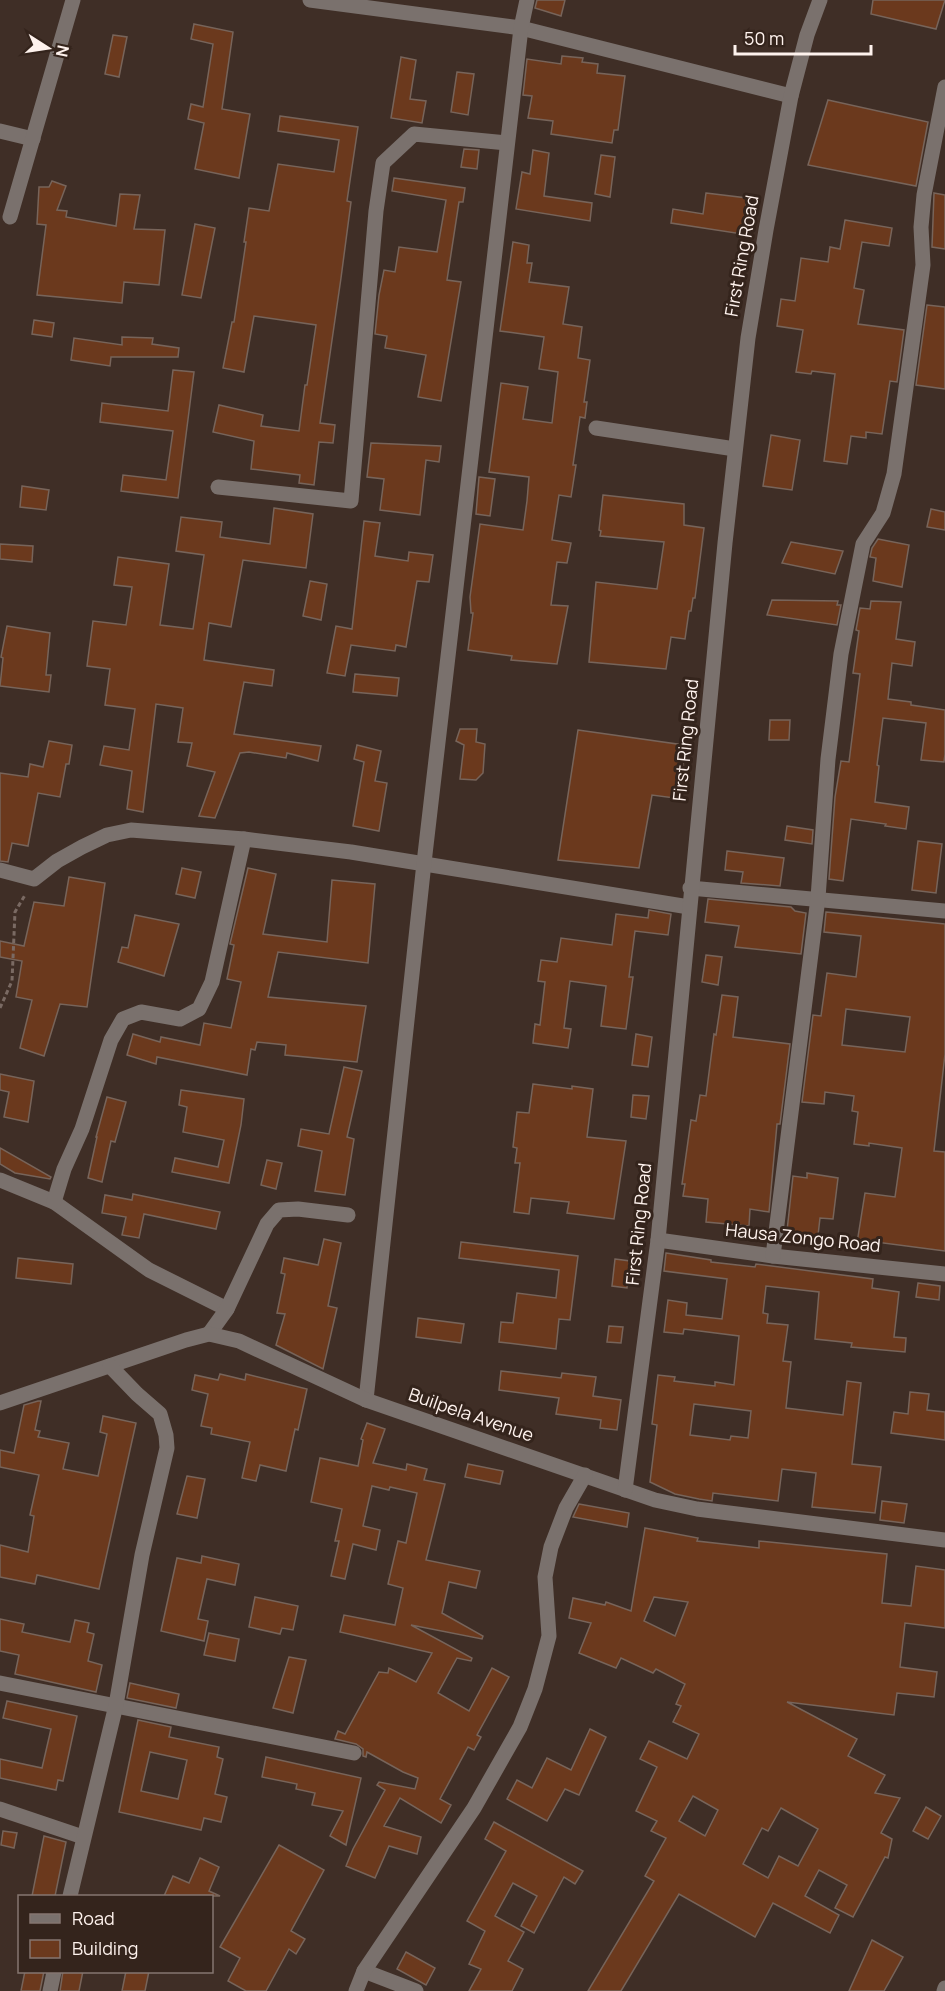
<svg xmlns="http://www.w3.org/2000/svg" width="945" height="1991" font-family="Manrope,sans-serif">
<rect width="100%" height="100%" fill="#3f2e26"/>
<g fill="#6b391d" stroke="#77645a" stroke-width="1.5" fill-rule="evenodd">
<path d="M537,0H565L561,16L535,8Z"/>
<path d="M873,0H945L936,29L871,14Z"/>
<path d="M194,24L233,32L222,109L250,114L239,178L195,169L204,123L188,119L191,104L203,107L213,44L191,39Z"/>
<path d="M113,35L127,37L119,77L105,74Z"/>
<path d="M562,56L583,58L582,62L598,64L597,73L625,76L618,130H614L612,143L551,134L553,121L528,118L532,96L523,95L527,59L561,64Z"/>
<path d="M401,57L416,60L410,99L426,101L422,123L391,118Z"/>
<path d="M457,72L474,74L468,115L451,112Z"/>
<path d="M828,100L928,122L916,186L808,165Z"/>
<path d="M280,116L358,127L347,201L351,202L341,278L320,423L335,425L333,443L319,442L314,485L299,483L300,475L251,469L254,441L213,432L219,405L263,415L261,426L299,431L305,385H307L316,325L254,316L244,372L223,368L232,322H234L246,242H244L249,208L269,211L278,164L334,172L339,140L278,131Z"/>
<path d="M464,149L479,150L477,169L461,167Z"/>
<path d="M533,150L549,153L544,196L592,203L590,221L516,209L522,172L530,174Z"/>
<path d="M601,155L615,157L610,197L595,194Z"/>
<path d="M394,178L465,188L463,202H459L447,280L461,282L441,401L418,397L426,355L385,348L387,336L375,334L379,295L384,270L395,272L399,247L437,252L446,200L392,191Z"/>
<path d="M52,181L66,186L57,210L67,211L66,217L116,226L120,194L140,195L134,229L165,230L159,285L124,282L122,303L37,295L46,225L37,224L39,187H49Z"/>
<path d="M706,193L747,198L742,234L671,223L673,209L703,214Z"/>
<path d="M934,193L945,195V249L932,247Z"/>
<path d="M845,220L892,228L889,246L862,242L854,288L864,290L858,324L904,330L897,382L890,381L882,434L866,432V438L851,436L847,464L824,461L835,374L812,371L811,374L796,372L803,330L777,326L781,299L795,301L801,258L828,262L830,247L840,249Z"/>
<path d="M195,224L215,228L201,298L182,295Z"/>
<path d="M513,242L529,245L527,263H532L529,282L569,287L563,324L582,327L578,358L590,360L584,402H587L585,418L580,417L573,465H576L571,497L559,495L552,540L571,543L567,563L557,562L551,605L568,606L557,664L511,660L512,656L468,650L473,613H471L470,597L480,524L523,530L527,501L529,477L489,472L501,383L528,387L523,419L552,423L558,372L539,369L544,337L500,331Z"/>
<path d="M927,305L945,307V389L916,385Z"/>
<path d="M34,320L54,323L52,337L32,334Z"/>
<path d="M122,337L153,338L152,344L179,348L178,357H111L110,366L71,360L74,338L122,345Z"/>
<path d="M173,370L194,372L178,498L121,491L123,475L166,480L173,431L100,422L102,403L168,411Z"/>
<path d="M771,435L800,440L792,490L763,486Z"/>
<path d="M371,443L441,446L439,462L426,460L420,515L380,510L384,479L367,477Z"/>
<path d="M479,477L495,479L490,516L476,514Z"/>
<path d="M22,486L49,490L46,510L20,507Z"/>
<path d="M603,495L684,504V525L704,528L695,598H693L691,611H689L685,639L671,637L666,669L589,662L596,582L657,589L664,542L600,536L601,531L599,530Z"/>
<path d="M274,508L313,514L306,568L243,560L231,627L209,623L204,660L274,670L272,686L244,682L234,734L321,746L318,761L287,753L286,758L249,752L240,753L215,818L199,816L215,772L187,766L192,743L178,742L183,708L156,704L143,812L127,809L132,771L100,765L104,746L129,750L135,709L105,705L110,669L87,666L93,621L126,625L132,587L114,585L118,557L169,564L160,625L193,629L204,555L176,551L181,517L222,522L220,537L270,544Z"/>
<path d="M931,509L945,512V530L927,527Z"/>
<path d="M364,521L380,523L375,556L408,561L409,552L433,555L429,582L417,581L406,647L396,645L395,651L351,645L345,676L327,673L336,626L352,629Z"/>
<path d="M878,539L909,545L902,587L873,581L876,558L870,557L872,548Z"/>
<path d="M791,542L843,551L835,574L782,563Z"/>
<path d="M0,544L33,546L32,562L0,559Z"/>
<path d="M310,581L327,584L321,620L303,616Z"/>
<path d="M772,600L838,601L837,605H841L837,625L767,615Z"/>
<path d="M871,601L901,602L896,639L915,642L912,666L892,663L888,699L911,702V705L945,710V754L944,762L921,760L926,723L883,718L877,765L879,766L875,802L909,807L906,829L885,826L886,824L851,819L843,881L829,879L835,797L841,761L849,762L860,674L853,673L859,631L856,630L860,608L870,609Z"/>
<path d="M7,626L50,633L46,675H51L49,692L0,686L3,658L1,657Z"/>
<path d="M355,674L399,678L397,696L353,692Z"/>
<path d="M770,720H790L789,740H769Z"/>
<path d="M460,729H477L476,742L485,744L483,773L476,780L460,779L464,745L456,741Z"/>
<path d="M578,730L684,745L682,799L652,795L639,868L558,860Z"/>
<path d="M49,741L72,745L69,764H66L60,797L38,793L28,846L12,843L8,862L0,861V773L28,777L30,764L43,767Z"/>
<path d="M357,745L381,751L375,781L387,783L379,831L353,826L364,762L354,759Z"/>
<path d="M787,826L813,830L812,844L785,840Z"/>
<path d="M918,841L942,844L936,893L912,890Z"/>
<path d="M727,851L784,858L780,886L741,883L743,872L725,870Z"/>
<path d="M182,868L201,872L195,898L176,894Z"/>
<path d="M248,868L276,874L263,934L327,942L332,880L375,884L368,963L278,952L268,997L366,1006L357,1062L285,1055L286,1045L257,1042L255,1050L251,1049L247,1075L157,1057L156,1064L127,1055L133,1034L160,1042L161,1037L200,1045L204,1023L231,1028L241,982L227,979L234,945L230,944Z"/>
<path d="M69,877L105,883L101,911L87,1007L60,1004L44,1056L20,1048L32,1000L16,997L22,961L0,957V941L24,946L34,902L64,906Z"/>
<path d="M708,899L791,907L795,911L806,913L801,954L735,947L739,926L705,922Z"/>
<path d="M649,910L671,914L668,935L635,931L629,977H633L626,1029L601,1026L606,986L570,981L564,1028L571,1029L568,1048L533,1043L535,1024L540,1025L545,982L538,981L541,960L557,962L561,938L612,945L616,914L648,918Z"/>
<path d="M826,912L945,924V1054L934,1151L945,1152V1251L876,1242L875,1245L857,1243L865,1193L895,1197L902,1148L869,1143V1146L854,1144L858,1112L852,1111L854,1096L825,1092L824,1104L802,1102L813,1015L821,1016L827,973L856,977L861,936L824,932ZM846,1009L910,1017L905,1052L842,1045Z"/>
<path d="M135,915L179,924L164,976L118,962L122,947L128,948Z"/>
<path d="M706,955L722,957L718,985L702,982Z"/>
<path d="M722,995L738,997L733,1037L790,1044L780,1124H777L769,1212L750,1209L749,1226L706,1222L708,1199L683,1196L685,1184H682L691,1120L696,1121L700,1095L706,1096L714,1034L716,1035Z"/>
<path d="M636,1034L652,1037L648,1067L632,1065Z"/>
<path d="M344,1067L362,1071L347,1137L354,1139L345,1195L315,1191L322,1151L298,1146L301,1129L329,1134Z"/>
<path d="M0,1074L34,1081L28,1122L4,1117L9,1092L0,1090Z"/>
<path d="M533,1084L572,1089V1086L593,1089L587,1137L626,1141L614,1219L567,1213L569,1202L531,1198L529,1214L514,1212L520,1163H515L517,1148L513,1147L517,1112L529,1113Z"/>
<path d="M181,1090L244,1099L241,1125L229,1183L172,1172L175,1158L218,1167L224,1140L183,1132L187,1107L179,1105Z"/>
<path d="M633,1095L649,1096L646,1119L631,1117Z"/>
<path d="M107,1097L126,1102L115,1142L111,1141L102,1182L88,1178L97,1137H96Z"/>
<path d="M0,1148L51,1177L50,1179L15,1173L0,1164Z"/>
<path d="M267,1160L282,1163L276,1189L261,1185Z"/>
<path d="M807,1173L838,1178L833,1219L820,1218L817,1244L786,1240L793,1176L807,1178Z"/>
<path d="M133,1194L220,1212L216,1229L144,1214L139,1238L122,1235L126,1217L102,1213L105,1195L132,1200Z"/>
<path d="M324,1239L341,1243L328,1306L337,1308L323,1369L276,1345L285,1314L277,1313L285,1274L281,1273L284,1258L318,1265Z"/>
<path d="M461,1242L578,1256L570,1320L559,1319L556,1349L499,1342L501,1322L513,1323L517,1293L556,1298L559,1270L459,1258Z"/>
<path d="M666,1253L711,1260V1262L755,1267L756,1264L873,1279L872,1288L899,1292L894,1337L906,1338L905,1352L851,1347L852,1343L815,1339L819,1292L766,1286L763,1313L768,1314L767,1323L788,1325L783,1361L791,1362L786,1408L843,1415L847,1381L861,1383L852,1464L881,1467L875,1513L812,1507L816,1473L782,1469L778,1501L713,1493L712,1501L699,1499L675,1494L650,1482L657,1425L652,1424L658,1375L675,1377L674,1381L715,1386V1382L734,1385L739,1336L684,1329L683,1334L664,1332L668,1300L687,1303L686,1315L722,1319L727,1279L664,1271ZM694,1404L751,1411L748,1438L731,1436L730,1440L690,1435Z"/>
<path d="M18,1258L73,1264L71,1284L16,1278Z"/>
<path d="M615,1259L630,1261L627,1288L612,1286Z"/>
<path d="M918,1283L940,1286L939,1300L916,1297Z"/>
<path d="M418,1318L464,1324L461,1343L416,1337Z"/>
<path d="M609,1326L623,1327L621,1343L607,1342Z"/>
<path d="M501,1371L561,1378L562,1373L596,1377L593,1396L621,1400L617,1430L600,1428L601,1420L556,1414L559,1398L499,1390Z"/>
<path d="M220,1374L245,1380L246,1374L307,1389L298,1430L295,1429L286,1471L260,1465L256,1481L242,1478L250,1442L211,1434L212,1428L201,1426L208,1394L192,1390L195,1375L218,1380Z"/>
<path d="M910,1392L929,1394L927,1410L945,1412V1440L891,1433L894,1412L908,1414Z"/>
<path d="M38,1401H41L35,1430L40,1431L38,1437L69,1443L63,1469L98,1476L107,1434L100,1432L103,1416L136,1423L99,1589L37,1575L35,1584L0,1577V1545L28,1552L34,1516L30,1515L39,1475L0,1467V1450L14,1453L24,1405Z"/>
<path d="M367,1423L385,1429L373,1463L406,1470L407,1464L427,1469L424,1480L445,1484L426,1560L480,1571L476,1588L449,1582L442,1613L483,1636L482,1639L411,1625L472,1658L471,1661L457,1658L438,1693L469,1711L492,1668L509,1677L477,1735L481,1737L474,1750L468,1747L440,1799L451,1805L441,1823L400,1798L384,1826L421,1837L417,1854L389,1846L375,1878L346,1866L353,1849L385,1790L377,1785L379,1782L415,1789L418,1778L403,1772L367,1752L366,1757L363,1756V1749L356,1744L335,1739L338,1731L345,1734L379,1672L388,1673L389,1668L416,1682L432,1653L340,1632L344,1615L395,1625L403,1588L388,1584L398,1541L406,1543L417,1493L390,1487L389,1490L372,1486L363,1526L380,1530L376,1550L353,1544L345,1579L331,1576L339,1541H335L342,1509L311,1502L320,1458L358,1466L363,1440L361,1439Z"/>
<path d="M468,1464L503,1471L500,1484L465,1477Z"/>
<path d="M187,1476L205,1479L197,1518L177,1514Z"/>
<path d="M882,1501L907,1504L904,1523L880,1520Z"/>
<path d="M579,1504L629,1513L627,1527L573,1517Z"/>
<path d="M645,1528L698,1538L697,1541L759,1548V1541L887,1554L882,1603L911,1606L916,1566L945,1570V1628L905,1623L900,1667L937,1672L934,1697L897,1693L894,1715L787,1702L857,1739L848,1756L885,1775L875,1793L900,1798L881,1833L892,1839L888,1858L885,1857L853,1917L835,1908L847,1885L819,1870L805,1896L839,1915L830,1933L773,1903L755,1937L679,1894L621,1991H588L654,1881L645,1876L666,1838L651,1831L657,1821L636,1811L657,1767L640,1759L649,1741L687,1759L699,1734L673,1722L681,1706L676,1704L685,1684L656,1669L653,1673L621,1658L616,1668L579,1653L591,1623L569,1618L573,1598L605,1605L606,1602L631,1611ZM654,1597L688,1602L675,1636L644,1621ZM693,1796L718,1810L705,1836L679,1821ZM781,1808L818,1829L798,1866L779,1856L768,1878L743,1864L762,1828L768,1831Z"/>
<path d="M202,1556L239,1564L235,1585L207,1579L198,1619L208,1621L204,1641L161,1631L177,1558L201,1563Z"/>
<path d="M255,1597L298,1606L293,1630L282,1628L280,1634L249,1627Z"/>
<path d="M0,1619L24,1624L22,1632L70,1642L75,1620L89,1623L87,1632L94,1634L88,1661L102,1665L96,1692L15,1674L19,1655L0,1651Z"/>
<path d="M209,1633L239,1639L235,1661L204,1655Z"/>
<path d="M289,1657L306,1660L293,1713L273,1708Z"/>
<path d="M130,1683L179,1694L176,1708L127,1698Z"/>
<path d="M7,1701L77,1716L63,1781L58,1780L56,1790L0,1778V1759L42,1768L51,1729L3,1718Z"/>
<path d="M138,1720L171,1727L169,1737L219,1747L217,1757L223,1759L215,1794L227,1797L221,1822L204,1818L201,1830L119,1812ZM150,1752L187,1760L178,1799L141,1791Z"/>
<path d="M590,1729L606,1737L579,1795L565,1789L547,1821L507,1799L517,1780L532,1788L547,1758L571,1770Z"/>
<path d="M266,1757L361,1778L346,1845L330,1836L343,1811L312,1805L315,1793L296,1789L297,1784L262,1777Z"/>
<path d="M926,1807L941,1816L928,1839L913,1831Z"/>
<path d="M494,1822L583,1871L575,1884L564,1877L534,1933L521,1926L537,1896L513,1883L495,1916L524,1932L508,1961L523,1969L512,1991H469L481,1969L469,1964L485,1931L467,1921L506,1851L485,1839Z"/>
<path d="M3,1831L17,1833L14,1848L1,1845Z"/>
<path d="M44,1836L66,1842L55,1896H32Z"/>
<path d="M279,1845L324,1870L291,1931L305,1939L296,1954L289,1949L266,1991H246L228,1981L240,1958L220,1947Z"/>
<path d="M200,1858L219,1867L209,1891L220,1896H164L173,1876L189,1883Z"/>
<path d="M872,1940L903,1957L884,1991H849Z"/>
<path d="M406,1952L435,1968L426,1985L397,1969Z"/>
<path d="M25,1971H44L40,1991H21Z"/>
<path d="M63,1971H83L79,1991H60Z"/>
<path d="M126,1971H149L145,1991H122Z"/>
</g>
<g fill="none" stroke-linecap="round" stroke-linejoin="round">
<path stroke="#7a6a63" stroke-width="3" stroke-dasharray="4.5 3" stroke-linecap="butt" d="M0,1008L12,981L15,912L25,895"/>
<g stroke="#7a716d" stroke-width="15">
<path d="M310,0L521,28L791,96"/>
<path d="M0,131L33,139"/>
<path d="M10,217L73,0"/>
<path d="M596,428L735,449"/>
<path d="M218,487L351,501L376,211L383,163L414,134L507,143"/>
<path d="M0,870L34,879L57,861L82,847L107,835L131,830L244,839L351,852L689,907"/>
<path d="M690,888L945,911"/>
<path d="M0,1180L54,1202L149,1270L227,1309"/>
<path d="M54,1202L64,1169L82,1129L111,1040L123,1019L141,1012L180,1019L199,1009L212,982L244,839"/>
<path d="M658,1240L773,1256L945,1274"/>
<path d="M773,1256L818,898L828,759L841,654L863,544L883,513L894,474L923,265L921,227L924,195L945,87"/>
<path d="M209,1334L227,1309L267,1224L279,1210L298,1209L348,1215"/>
<path d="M366,1400L424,863L521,28L527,0"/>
<path d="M0,1403L186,1340L209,1334L239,1341L366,1400L655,1500L697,1509L945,1540"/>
<path d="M625,1490L658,1240L725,543L748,338L766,230L791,96L807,35L820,0"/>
<path d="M0,1683L354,1753"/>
<path d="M0,1809L83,1837"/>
<path d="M70,1896L116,1705L142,1555L167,1448L166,1435L160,1414L137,1394L110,1366"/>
<path d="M364,1971L416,1991"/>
<path d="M50,1991L54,1972"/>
<path d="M356,1991L364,1971L474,1808L520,1727L535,1689L549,1636L545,1577L551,1547L566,1508L585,1475"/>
<path d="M944,1991L945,1988"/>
</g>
</g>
<g text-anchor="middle" stroke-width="6" stroke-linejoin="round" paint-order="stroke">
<g font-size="18" fill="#fef2ed" stroke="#34241c">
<text transform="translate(742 256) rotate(-80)" y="6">First Ring Road</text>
<text transform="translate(686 740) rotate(-84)" y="6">First Ring Road</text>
<text transform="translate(639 1224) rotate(-84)" y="6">First Ring Road</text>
<text transform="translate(803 1238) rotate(6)" y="6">Hausa Zongo Road</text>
<text transform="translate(471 1415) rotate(19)" y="6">Builpela Avenue</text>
</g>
</g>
<rect x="18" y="1895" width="195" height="78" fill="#34241c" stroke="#857670" stroke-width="1.5"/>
<rect x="30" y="1914" width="30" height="9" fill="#7a716d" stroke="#857670" stroke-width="1.5"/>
<text x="72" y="1925" font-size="18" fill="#fef2ed">Road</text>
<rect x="30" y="1940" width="30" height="18" fill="#6b391d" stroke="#857670" stroke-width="1.5"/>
<text x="72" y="1955" font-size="18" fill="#fef2ed">Building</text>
<g transform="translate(48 48) rotate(102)" stroke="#34241c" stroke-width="4.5" paint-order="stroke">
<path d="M0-4.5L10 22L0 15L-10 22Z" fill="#fef2ed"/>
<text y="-9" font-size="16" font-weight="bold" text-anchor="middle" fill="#fef2ed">N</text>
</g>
<path d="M735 45v9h136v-9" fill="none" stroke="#fef2ed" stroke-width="3"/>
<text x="744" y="45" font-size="18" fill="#fef2ed" stroke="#34241c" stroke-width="4.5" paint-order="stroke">50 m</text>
</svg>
